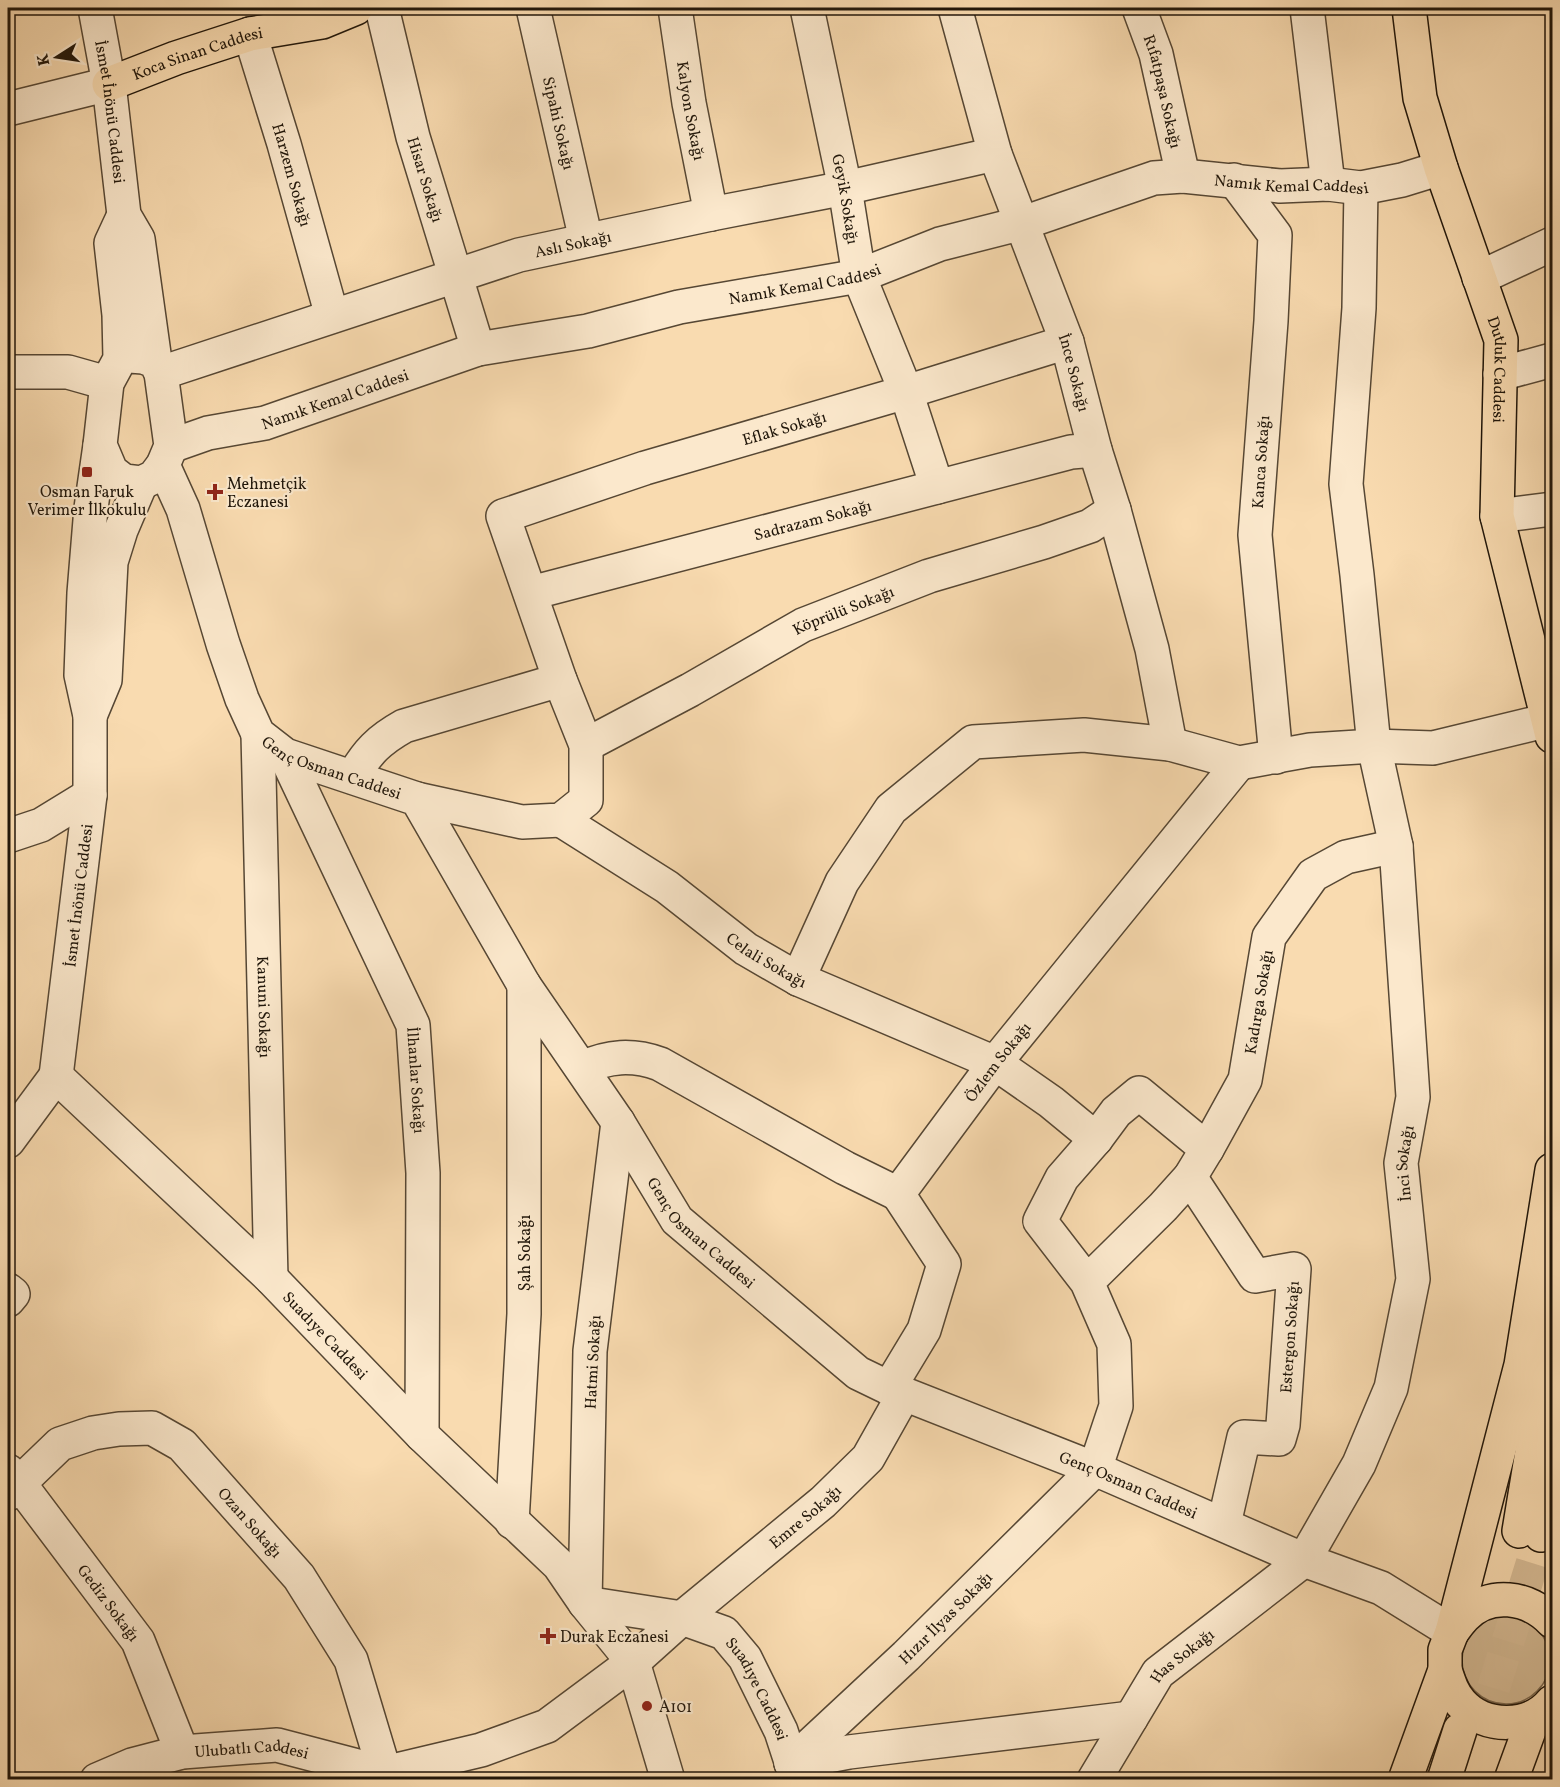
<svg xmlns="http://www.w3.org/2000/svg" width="1560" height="1787" font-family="Vollkorn,serif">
<rect width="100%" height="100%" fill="#f9dbb0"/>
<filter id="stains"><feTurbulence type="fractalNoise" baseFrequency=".00333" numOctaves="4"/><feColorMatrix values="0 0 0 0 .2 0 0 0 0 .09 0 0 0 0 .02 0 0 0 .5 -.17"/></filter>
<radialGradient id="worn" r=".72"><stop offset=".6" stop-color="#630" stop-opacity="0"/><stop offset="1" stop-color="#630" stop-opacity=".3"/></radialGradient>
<circle fill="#d4ba94" stroke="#7a684f" stroke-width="1.5" cx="1506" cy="1660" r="44"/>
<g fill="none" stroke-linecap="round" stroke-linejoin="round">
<path stroke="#d8bd97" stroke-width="33" stroke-dasharray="33 16" stroke-linecap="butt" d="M1479,1735L1541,1535"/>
<defs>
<g id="minor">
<path id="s1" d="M95,8L109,84L124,215L138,239L155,361"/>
<path id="s2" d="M382,8L413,137L478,349"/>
<path id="s3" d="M533,8L586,240"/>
<path id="s4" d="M675,8L689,103L711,214"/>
<path id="s5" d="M807,8L845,188L859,276L906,392L937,487"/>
<path id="s6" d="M955,8L995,154L1067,342L1095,450L1114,510L1152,649L1170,744"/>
<path id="s7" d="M1139,8L1156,54L1183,176"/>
<path d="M1307,8L1328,184"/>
<path id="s8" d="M250,34L284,144L332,316"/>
<path d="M8,109L109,84"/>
<path d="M1234,180L1275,235L1271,321L1255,535L1276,757"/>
<path d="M1479,278L1552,244"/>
<path d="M120,359L130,356L143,357L155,361L161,373L171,446L163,465L154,477L141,483L124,481L111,471L100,445L107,383L120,359L119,315L111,243L124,215"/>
<path d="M8,372H68L107,383"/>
<path id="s9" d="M161,373L519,255L711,214L845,188L995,154"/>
<path d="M1500,374L1552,360"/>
<path id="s10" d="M171,446L208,433L265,423L478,349L588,331L679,307L859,276L940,244L1023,223L1154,178L1183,176L1280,186L1328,184L1361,188L1402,180L1441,168"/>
<path id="s11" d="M163,465L183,509L223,644L242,699L258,734L285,755L417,799L524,985L618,1122L677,1220L858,1373L889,1388L1095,1469L1304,1560L1381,1588L1452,1632"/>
<path d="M1497,516L1552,509"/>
<path id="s12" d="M531,593L1071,452L1095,450"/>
<path d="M90,716L105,680L111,562L121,530L141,483"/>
<path id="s13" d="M258,734L271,1278"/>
<path id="s14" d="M586,745L690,690L803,625L929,576L1044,542L1090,526L1114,510"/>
<path id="s15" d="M285,755L413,1025L423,1173L422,1435"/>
<path d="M353,777C367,752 379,740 404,726L560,680"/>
<path id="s16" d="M417,799L522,822L561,820L586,800V745L560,680L503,516L645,468L906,392L1067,342"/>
<path id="s17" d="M561,820L667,887L746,949L798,979L995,1063L1051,1102L1096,1139"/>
<path d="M8,836L41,825L90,795"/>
<path d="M798,979L842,882L891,809L973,742L1084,735L1170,744L1239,763L1310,750L1374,746L1433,748L1549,720"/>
<path d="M582,1068C609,1056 632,1054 660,1064L845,1168L898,1194"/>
<path id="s18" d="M56,1076L271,1278L422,1435L559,1565L585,1603L682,1618L724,1633L745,1658L781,1731L797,1780"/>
<path id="s19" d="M56,1076L90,795V716L81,675L84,593L91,508L100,445"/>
<path d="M618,1122L590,1351L585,1603L633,1662L668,1780"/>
<path d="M8,1141L56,1076"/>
<path id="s20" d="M1207,1149L1245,1080L1269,937L1313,875L1346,857L1396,846"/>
<path d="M1190,1177L1255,1276L1294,1269L1283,1425L1279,1439L1244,1437L1224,1524"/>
<path d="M8,1290L13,1294L8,1300"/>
<path id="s21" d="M889,1388L924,1330L944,1264L898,1194L995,1063L1239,763"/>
<path id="s22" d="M8,1471L19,1483L138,1641L182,1752"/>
<path id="s23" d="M8,1494L60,1444L93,1433L119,1429L152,1428L182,1445L299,1577L351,1660L387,1780"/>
<path d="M512,1522L524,1314V985"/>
<path id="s24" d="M791,1763L906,1656L1095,1469L1116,1406L1114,1344L1087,1282L1040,1221L1062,1178L1096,1139L1116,1112L1139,1093L1207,1149L1190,1177L1163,1207L1087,1282"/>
<path d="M791,1763L849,1752L1131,1718"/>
<path id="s25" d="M97,1780L132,1765L182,1752L277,1745L384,1773L481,1750L547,1726L633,1662L682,1618L823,1502L868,1458L904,1394"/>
<path id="s26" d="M1094,1780L1158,1673L1304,1560L1359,1464L1391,1388L1413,1279L1401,1163L1413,1097L1396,846L1374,746L1357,575L1346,484L1359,308L1361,188"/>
</g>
<g id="major">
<path id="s27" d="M1409,8L1420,98L1441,168L1501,340L1497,516L1552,736"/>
<path id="s28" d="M109,84L176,58L250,34L322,22L356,8"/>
<path d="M1519,1531L1552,1330"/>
<path d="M1541,1535L1552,1481"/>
<path d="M1452,1632C1456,1627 1459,1622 1464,1617C1489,1590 1529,1597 1552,1621"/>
<path d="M1445,1670C1449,1682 1452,1693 1461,1703C1484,1729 1530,1729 1552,1702"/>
<path d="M1405,1780L1445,1670V1650L1452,1632L1521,1365L1552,1170"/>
<path d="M1444,1780L1460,1730"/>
<path d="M1511,1780L1534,1717"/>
</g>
</defs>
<use href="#minor" stroke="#564734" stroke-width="36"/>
<use href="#major" stroke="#20160a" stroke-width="36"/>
<use href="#minor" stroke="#fbe8cc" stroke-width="33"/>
<use href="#major" stroke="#f9dbb0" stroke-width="33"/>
</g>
<g fill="#8f2418" stroke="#fbe8cc" stroke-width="2">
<rect x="81" y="466" width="12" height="12" rx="3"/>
<path d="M212 483h6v6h6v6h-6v6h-6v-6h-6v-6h6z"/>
<path d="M545 1627h6v6h6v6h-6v6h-6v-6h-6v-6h6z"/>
<circle cx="647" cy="1706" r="6"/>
</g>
<g text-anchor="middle" stroke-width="4.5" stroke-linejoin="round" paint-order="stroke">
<g font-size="16" fill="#20160a" stroke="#fbe8cc">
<text dy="6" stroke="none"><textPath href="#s28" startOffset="94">Koca Sinan Caddesi</textPath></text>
<text dy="6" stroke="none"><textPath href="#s7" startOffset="87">Rıfatpaşa Sokağı</textPath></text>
<text dy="6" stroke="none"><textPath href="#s1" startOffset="105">İsmet İnönü Caddesi</textPath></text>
<text dy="6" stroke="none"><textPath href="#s4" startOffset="104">Kalyon Sokağı</textPath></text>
<text dy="6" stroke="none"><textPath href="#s3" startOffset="118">Sipahi Sokağı</textPath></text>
<text dy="6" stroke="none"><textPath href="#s8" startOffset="147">Harzem Sokağı</textPath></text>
<text dy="6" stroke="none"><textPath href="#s2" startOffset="177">Hisar Sokağı</textPath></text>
<text dy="6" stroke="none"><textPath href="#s10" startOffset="1160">Namık Kemal Caddesi</textPath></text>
<text dy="6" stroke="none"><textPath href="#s5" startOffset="195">Geyik Sokağı</textPath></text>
<text dy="6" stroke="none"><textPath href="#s9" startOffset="432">Aslı Sokağı</textPath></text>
<text dy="6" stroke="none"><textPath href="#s10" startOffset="656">Namık Kemal Caddesi</textPath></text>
<text dy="6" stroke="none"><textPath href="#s27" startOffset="375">Dutluk Caddesi</textPath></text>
<text dy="6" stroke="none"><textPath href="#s6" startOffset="384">İnce Sokağı</textPath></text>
<text dy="6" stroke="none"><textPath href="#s10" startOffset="171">Namık Kemal Caddesi</textPath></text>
<text dy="6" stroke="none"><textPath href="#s16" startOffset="772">Eflak Sokağı</textPath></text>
<text transform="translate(1260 462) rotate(-86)" y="6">Kanca Sokağı</text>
<text dy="6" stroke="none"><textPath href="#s12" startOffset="291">Sadrazam Sokağı</textPath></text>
<text dy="6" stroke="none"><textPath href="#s14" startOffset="291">Köprülü Sokağı</textPath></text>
<text dy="6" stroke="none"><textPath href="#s11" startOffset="368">Genç Osman Caddesi</textPath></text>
<text dy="6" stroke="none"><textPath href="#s19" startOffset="182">İsmet İnönü Caddesi</textPath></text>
<text dy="6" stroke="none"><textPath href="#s17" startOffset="249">Celali Sokağı</textPath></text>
<text dy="6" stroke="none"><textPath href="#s20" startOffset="158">Kadırga Sokağı</textPath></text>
<text dy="6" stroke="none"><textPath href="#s13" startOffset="273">Kanuni Sokağı</textPath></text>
<text dy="6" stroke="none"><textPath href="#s21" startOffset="386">Özlem Sokağı</textPath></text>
<text dy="6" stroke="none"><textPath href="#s15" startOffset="354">İlhanlar Sokağı</textPath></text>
<text dy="6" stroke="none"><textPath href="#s26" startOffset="730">İnci Sokağı</textPath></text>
<text dy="6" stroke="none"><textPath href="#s11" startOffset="980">Genç Osman Caddesi</textPath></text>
<text transform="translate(524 1253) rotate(-90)" y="6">Şah Sokağı</text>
<text dy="6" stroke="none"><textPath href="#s18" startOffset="374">Suadıye Caddesi</textPath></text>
<text transform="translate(1289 1337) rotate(-86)" y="6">Estergon Sokağı</text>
<text transform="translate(592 1362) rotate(-87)" y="6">Hatmi Sokağı</text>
<text dy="6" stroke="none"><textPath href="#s11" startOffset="1484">Genç Osman Caddesi</textPath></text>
<text dy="6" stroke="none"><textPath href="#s25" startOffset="798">Emre Sokağı</textPath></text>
<text dy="6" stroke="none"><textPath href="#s23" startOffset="304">Ozan Sokağı</textPath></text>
<text dy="6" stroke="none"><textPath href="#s22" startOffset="166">Gediz Sokağı</textPath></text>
<text dy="6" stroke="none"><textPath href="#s24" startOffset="212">Hızır İlyas Sokağı</textPath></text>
<text dy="6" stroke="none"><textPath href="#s26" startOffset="154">Has Sokağı</textPath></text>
<text dy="6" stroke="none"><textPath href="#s18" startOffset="956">Suadıye Caddesi</textPath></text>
<text dy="6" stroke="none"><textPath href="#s25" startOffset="160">Ulubatlı Caddesi</textPath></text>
</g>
<g font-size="16" fill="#20160a" stroke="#fbe8cc" text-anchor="start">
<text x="227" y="489">Mehmetçik<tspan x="227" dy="18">Eczanesi</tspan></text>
<text x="87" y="497" text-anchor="middle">Osman Faruk<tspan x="87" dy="18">Verimer İlkokulu</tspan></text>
<text x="560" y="1642">Durak Eczanesi</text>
<text x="659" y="1712">A101</text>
</g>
</g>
<rect width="1560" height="1787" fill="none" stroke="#f9dbb0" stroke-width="30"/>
<rect x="9" y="9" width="1542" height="1769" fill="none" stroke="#20160a" stroke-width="3"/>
<rect x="15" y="15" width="1530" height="1757" fill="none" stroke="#20160a" stroke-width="1.5"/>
<g transform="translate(57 57) rotate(258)" stroke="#fbe8cc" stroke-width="4.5" paint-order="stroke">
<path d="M0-4.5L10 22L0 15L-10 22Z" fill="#20160a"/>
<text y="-9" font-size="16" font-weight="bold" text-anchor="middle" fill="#20160a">K</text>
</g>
<rect width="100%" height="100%" filter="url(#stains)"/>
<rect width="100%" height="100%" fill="url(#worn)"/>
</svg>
